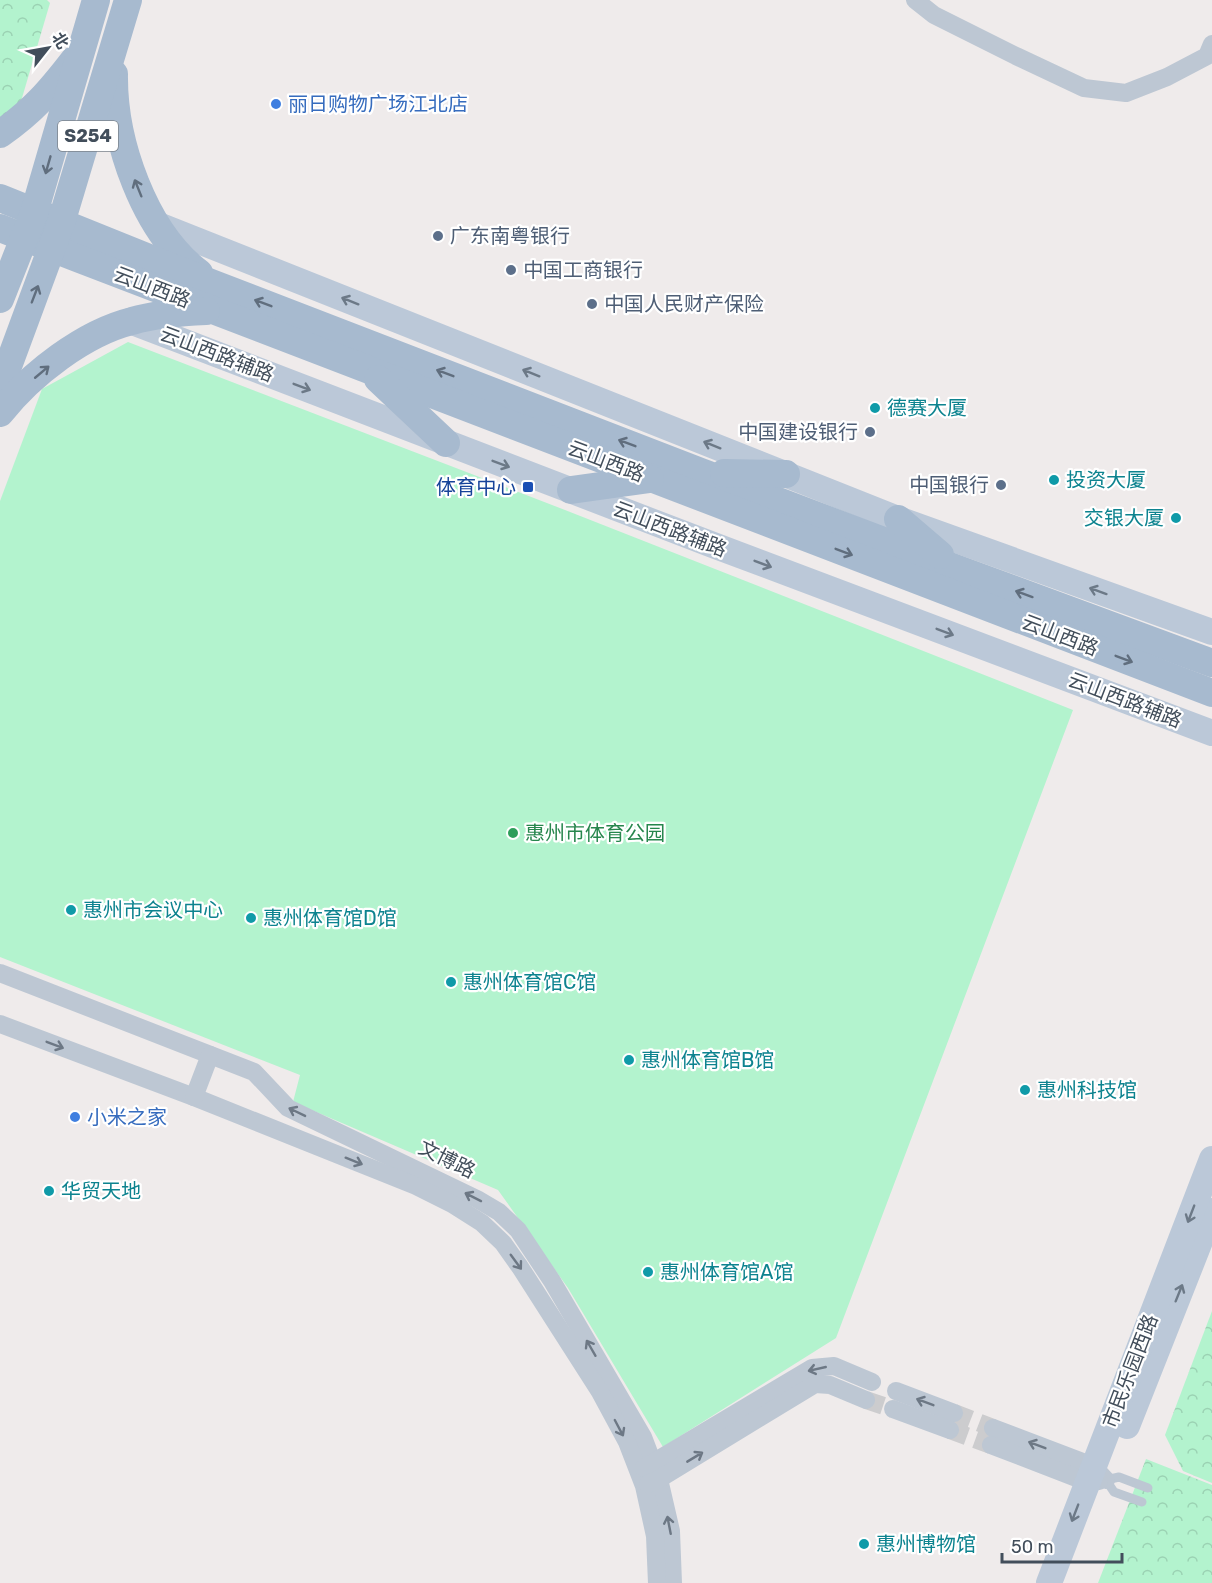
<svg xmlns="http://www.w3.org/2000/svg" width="1212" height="1583" font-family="Rubik,'Noto Sans SC',sans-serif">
<defs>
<pattern id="forest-crowns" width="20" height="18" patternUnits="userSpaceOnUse" patternTransform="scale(1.5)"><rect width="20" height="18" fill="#b3f3ce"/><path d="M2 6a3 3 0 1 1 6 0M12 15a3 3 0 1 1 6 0" fill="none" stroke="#9bd2b3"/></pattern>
</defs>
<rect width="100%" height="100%" fill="#efebeb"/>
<g fill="url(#forest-crowns)">
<path d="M0,0H47L50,3L22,98L0,127Z"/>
<path d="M1212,1311V1483L1183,1471L1165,1435Z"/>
<path d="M1146,1459L1212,1485V1583H1098Z"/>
</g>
<path fill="#b3f3ce" d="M128,342L565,510L1073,710L836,1338L663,1447L568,1288L498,1190L293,1102L300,1075L0,957V501L42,389Z"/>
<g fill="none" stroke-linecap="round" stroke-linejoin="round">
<g stroke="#ccccce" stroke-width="18" stroke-dasharray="18 9" stroke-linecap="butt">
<path d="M866,1400L893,1409"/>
<path d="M954,1413L993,1428"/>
<path d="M950,1430L991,1445"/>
</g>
<path stroke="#bdc7d3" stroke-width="9" d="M1142,1502L1114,1492L1106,1480L1119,1477L1148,1488"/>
<g stroke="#bdc7d3" stroke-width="18">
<path d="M915,0L934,15L1016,56L1084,88L1126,93L1167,77L1207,56L1212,44"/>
<path d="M0,973L254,1072L288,1108L477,1199L499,1212L518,1230L552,1281L643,1437L659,1479L671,1531L673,1583"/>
<path d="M0,1024L194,1097L416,1186L452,1204L482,1223L503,1243L520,1267L600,1392L627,1442L644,1486L655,1536L657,1583"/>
<path d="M194,1097L210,1055"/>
<path d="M896,1391L954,1413"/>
<path d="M893,1409L950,1430"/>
<path d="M993,1428L1093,1466L1106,1480"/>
<path d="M991,1445L1087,1482L1099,1481"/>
<path d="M644,1468L812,1368L834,1366L872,1382"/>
<path d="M648,1484L659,1479L815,1384L830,1385L866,1400"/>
</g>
<g stroke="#bbc8d8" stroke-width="26">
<path d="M156,224L898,519L1212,632"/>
<path d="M130,321L713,545L1212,733"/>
<path d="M1127,1426L1212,1211"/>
<path d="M1049,1583L1212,1159"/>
</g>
<g stroke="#a7bacf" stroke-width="28">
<path d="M114,74C113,141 144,231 199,273"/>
<path d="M0,134C33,111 50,91 74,60"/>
<path d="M0,198L211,283L701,472L955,568L1212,663"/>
<path d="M0,228L77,258L1212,693"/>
<path d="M0,299L34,213L96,0"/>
<path d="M378,379L446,443"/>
<path d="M0,388L61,223L128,0"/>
<path d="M0,413C31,374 84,333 132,321C156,314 181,312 206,311"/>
<path d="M724,473L786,474"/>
<path d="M571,490L650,479"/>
<path d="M898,519L940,555"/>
</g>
</g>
<defs><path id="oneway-shaft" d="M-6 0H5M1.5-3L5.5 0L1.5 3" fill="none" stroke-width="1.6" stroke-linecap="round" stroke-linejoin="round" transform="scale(1.5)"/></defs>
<g stroke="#606e7e">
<use href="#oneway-shaft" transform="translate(48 165) rotate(106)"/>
<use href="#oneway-shaft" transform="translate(138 188) rotate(-112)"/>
<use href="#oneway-shaft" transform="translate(35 294) rotate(-69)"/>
<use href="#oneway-shaft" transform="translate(263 303) rotate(-159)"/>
<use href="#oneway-shaft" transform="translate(42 372) rotate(-40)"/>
<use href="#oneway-shaft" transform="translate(445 373) rotate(-159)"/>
<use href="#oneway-shaft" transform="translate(627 443) rotate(-159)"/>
<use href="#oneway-shaft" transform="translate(844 552) rotate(21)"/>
<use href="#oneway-shaft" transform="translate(1024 594) rotate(-160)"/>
<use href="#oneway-shaft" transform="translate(1124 659) rotate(21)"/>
</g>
<g stroke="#6c7987">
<use href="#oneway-shaft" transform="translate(350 301) rotate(-158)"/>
<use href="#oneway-shaft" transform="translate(531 373) rotate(-158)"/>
<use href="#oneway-shaft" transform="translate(302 387) rotate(21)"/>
<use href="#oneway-shaft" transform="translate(712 445) rotate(-158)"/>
<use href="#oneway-shaft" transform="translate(501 464) rotate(21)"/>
<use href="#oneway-shaft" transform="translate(763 564) rotate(21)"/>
<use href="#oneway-shaft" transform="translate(1098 591) rotate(-160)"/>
<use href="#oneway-shaft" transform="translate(945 632) rotate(21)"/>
<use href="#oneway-shaft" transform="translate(1191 1214) rotate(111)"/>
<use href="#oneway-shaft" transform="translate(1179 1293) rotate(-68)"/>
<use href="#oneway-shaft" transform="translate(1075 1513) rotate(111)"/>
</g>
<g stroke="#6d7885">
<use href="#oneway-shaft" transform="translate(55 1045) rotate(21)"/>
<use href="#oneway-shaft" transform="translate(297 1112) rotate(-154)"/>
<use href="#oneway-shaft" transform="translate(354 1161) rotate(22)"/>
<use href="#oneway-shaft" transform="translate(473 1197) rotate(-153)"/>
<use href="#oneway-shaft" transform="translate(516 1262) rotate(54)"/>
<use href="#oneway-shaft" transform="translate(591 1348) rotate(-120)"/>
<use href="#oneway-shaft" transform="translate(817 1369) rotate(167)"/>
<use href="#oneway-shaft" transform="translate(925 1402) rotate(-159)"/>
<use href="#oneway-shaft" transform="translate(619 1428) rotate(62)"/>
<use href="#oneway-shaft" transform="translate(1037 1445) rotate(-159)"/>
<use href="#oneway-shaft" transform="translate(695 1457) rotate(-31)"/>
<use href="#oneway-shaft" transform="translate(669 1525) rotate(-101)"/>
</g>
<g fill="#3f7fe0" stroke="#fff" stroke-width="2">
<circle cx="276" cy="104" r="6"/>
<circle cx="75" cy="1117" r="6"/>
</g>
<g fill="#5c6f8a" stroke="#fff" stroke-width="2">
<circle cx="438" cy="236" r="6"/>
<circle cx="511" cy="270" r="6"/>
<circle cx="592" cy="304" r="6"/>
<circle cx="870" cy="432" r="6"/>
<circle cx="1001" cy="485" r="6"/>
</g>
<g fill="#0f9aa8" stroke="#fff" stroke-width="2">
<circle cx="875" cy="408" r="6"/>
<circle cx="1054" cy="480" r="6"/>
<circle cx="1176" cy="518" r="6"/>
<circle cx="71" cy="910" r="6"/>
<circle cx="251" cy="918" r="6"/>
<circle cx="451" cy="982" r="6"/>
<circle cx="629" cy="1060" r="6"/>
<circle cx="1025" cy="1090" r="6"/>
<circle cx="49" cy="1191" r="6"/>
<circle cx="648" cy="1272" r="6"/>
<circle cx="864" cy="1544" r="6"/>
</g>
<rect fill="#1a4fb4" stroke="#fff" stroke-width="2" x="522" y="481" width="12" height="12" rx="3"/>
<circle fill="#2e9e5b" stroke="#fff" stroke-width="2" cx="513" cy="833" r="6"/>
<g text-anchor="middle" stroke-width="4.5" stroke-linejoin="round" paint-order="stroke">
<rect fill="#fff" stroke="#7b838c" stroke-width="1.5" x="58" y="121" width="60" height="30" rx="4.5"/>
<g font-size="18" font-weight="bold" fill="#424e5b">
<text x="88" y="142">S254</text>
</g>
<g font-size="20" fill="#366cbe" stroke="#fff" text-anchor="start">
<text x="288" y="111">丽日购物广场江北店</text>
<text x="87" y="1124">小米之家</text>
</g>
<g font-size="20" fill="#4e5e75" stroke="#fff" text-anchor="start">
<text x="450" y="243">广东南粤银行</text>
<text x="523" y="277">中国工商银行</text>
<text x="604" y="311">中国人民财产保险</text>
<text x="858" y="439" text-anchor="end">中国建设银行</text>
<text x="989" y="492" text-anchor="end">中国银行</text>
</g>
<g font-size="20" fill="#424e5b" stroke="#fff">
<text transform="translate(152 287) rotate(21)" y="7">云山西路</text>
<text transform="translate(217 354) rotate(21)" y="7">云山西路辅路</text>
<text transform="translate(606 461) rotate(21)" y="7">云山西路</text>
<text transform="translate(670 529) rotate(21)" y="7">云山西路辅路</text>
<text transform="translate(1060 635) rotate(21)" y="7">云山西路</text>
<text transform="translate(1125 700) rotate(21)" y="7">云山西路辅路</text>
<text transform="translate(447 1159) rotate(26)" y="7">文博路</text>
<text transform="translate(1130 1371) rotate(-69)" y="7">市民乐园西路</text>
</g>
<g font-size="20" fill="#0d838f" stroke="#fff" text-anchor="start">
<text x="887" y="415">德赛大厦</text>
<text x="1066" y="487">投资大厦</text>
<text x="1164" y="525" text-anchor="end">交银大厦</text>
<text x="83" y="917">惠州市会议中心</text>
<text x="263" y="925">惠州体育馆D馆</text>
<text x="463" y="989">惠州体育馆C馆</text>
<text x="641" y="1067">惠州体育馆B馆</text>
<text x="1037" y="1097">惠州科技馆</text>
<text x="61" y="1198">华贸天地</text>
<text x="660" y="1279">惠州体育馆A馆</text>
<text x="876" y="1551">惠州博物馆</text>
</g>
<g font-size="20" fill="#164399" stroke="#fff" text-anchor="end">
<text x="516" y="494">体育中心</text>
</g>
<g font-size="20" fill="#27864d" stroke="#fff" text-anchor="start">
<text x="525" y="840">惠州市体育公园</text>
</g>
</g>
<g transform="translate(48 48) rotate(59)" stroke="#ffffff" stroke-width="4.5" paint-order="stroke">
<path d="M0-4.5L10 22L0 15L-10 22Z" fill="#424e5b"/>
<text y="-9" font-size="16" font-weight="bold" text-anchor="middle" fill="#424e5b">北</text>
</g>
<path d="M1002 1553v9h120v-9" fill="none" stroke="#424e5b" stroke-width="3"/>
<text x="1011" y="1553" font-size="18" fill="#424e5b" stroke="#ffffff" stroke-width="4.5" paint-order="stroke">50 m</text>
</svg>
